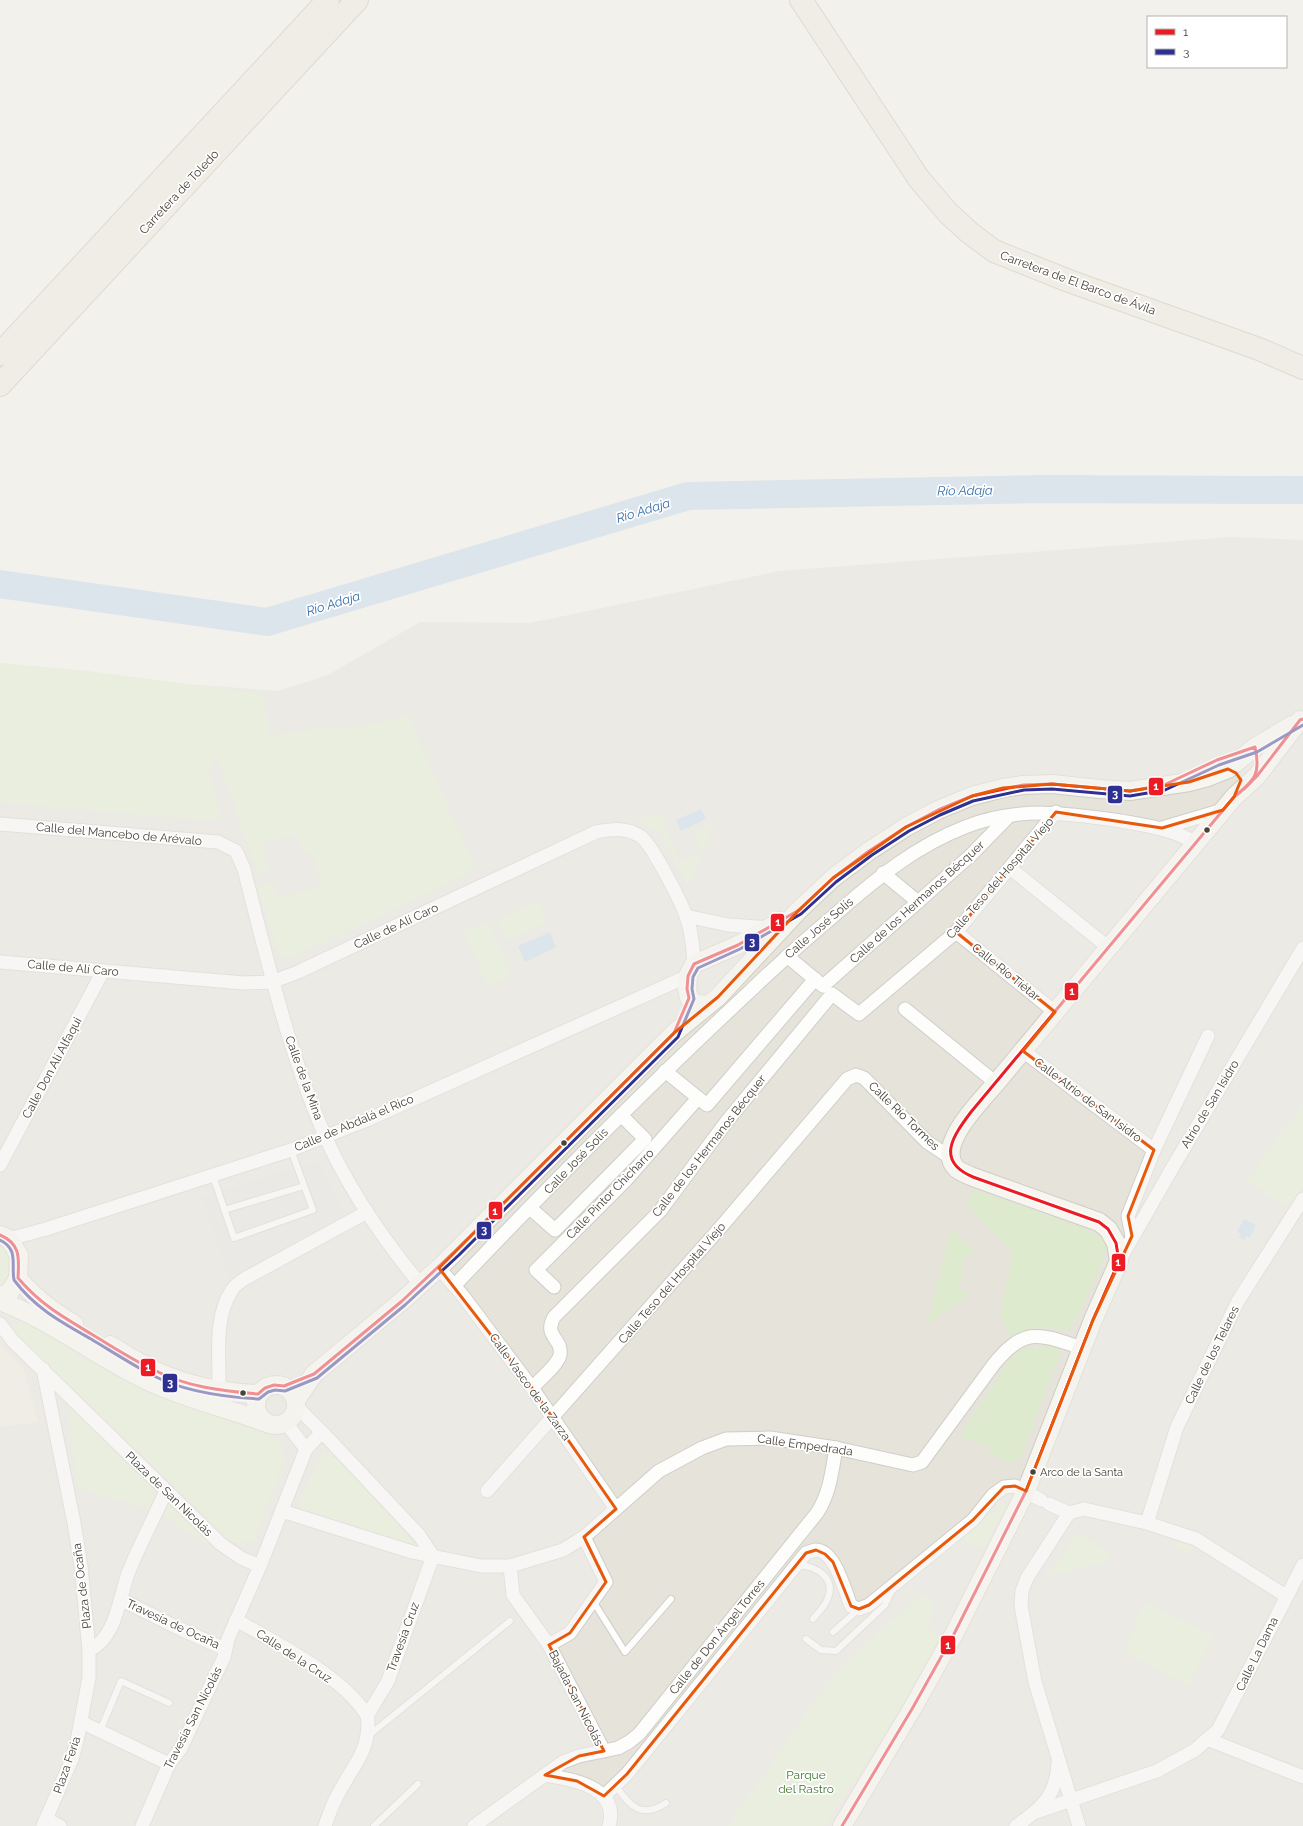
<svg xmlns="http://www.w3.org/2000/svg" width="1303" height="1826" font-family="Raleway,sans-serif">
<rect width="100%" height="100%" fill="#f2f1ec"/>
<path fill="#e5e3da" d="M1231,537L1303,540V1826H0V670L278,691L328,675L420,622L530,623L779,571Z"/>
<path fill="#ece9dc" d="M0,1345L23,1368L38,1422L0,1427Z"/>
<g fill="#ddeace">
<path d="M0,663L88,671L263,694L270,735L325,728L346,730L408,716L476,870L290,958L279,955L257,886L272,882L277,898L321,886L312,852L303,854L297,834L261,842L269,870L257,872L217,754L209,768L221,819H190L0,802Z"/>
<path d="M660,812L679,863L698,854L702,850L695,832L714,823L688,887L662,835L640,820Z"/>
<path d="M538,901L547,922L505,940L497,920Z"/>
<path d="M488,922L511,976L488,986L464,931Z"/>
<path d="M1303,1103V1187L1287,1207L1247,1181Z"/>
<path d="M974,1189L1090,1231L1101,1237L1108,1246L1083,1306L1068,1331C1046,1326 1030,1326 1010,1337L1000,1315L1013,1253L966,1204Z"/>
<path d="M954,1232L974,1251L973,1256L965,1255L959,1290L971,1292L930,1323L928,1322L950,1233Z"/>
<path d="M0,1245C13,1258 16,1275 0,1287Z"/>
<path d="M22,1318L141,1384L277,1439L285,1458L254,1540L233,1543L11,1330Z"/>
<path d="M1054,1346L1059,1349L1060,1353L1020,1460L1014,1463L990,1454L991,1448L960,1436L1012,1357L1024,1348Z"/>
<path d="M68,1403L223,1554L152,1510L77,1488Z"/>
<path d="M322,1451L344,1464L418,1547L298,1507Z"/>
<path d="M1005,1501L1007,1504L983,1548L969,1541L968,1543L959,1540Z"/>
<path d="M1078,1531L1111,1555L1107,1562L1047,1577Z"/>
<path d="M1178,1535L1195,1543L1189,1554L1173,1546Z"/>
<path d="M921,1594L934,1602L928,1630L942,1637L888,1730L825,1826H728L817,1698L839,1670Z"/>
<path d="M1144,1603L1213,1635L1189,1687L1124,1651Z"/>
</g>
<path fill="#e1e0dc" d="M318,1161L345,1214L229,1278L202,1197Z"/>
<g fill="#c0d6ec">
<path d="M701,809L706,819L681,831L676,820Z"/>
<path d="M550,932L556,947L525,962L518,946Z"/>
<path d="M1244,1219L1256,1225L1250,1238L1246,1236L1244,1240L1239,1237L1241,1234L1237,1232Z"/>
</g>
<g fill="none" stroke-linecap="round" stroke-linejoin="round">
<path stroke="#c0d6ec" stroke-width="28" d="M0,584L267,622L688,496L1039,489L1303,490"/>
<defs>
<g id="lane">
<path d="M213,1176L234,1238L313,1210L291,1150"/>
<path d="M224,1210L304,1186"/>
<path d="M797,1565C819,1566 839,1580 825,1604C822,1609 817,1614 813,1619"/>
<path d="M593,1601L625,1652L671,1599"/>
<path d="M833,1632L859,1609"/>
<path d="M806,1639L821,1650L836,1651L885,1605L892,1590"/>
<path d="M100,1731L121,1681L169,1703"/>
<path d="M368,1736L510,1621"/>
<path d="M616,1786C630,1807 642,1819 666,1803"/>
<path d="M374,1826L418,1784"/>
</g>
<g id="street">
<path d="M0,824L218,842L236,851L244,869C267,960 288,1050 325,1136C349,1190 383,1239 420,1284"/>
<path d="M1162,828L1223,810"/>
<path d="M1010,868L1109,948"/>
<path d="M883,873L918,902"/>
<path d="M686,916L728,925L769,928"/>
<path d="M956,932L1055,1012"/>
<path d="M787,956L823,986L971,855L1009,816"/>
<path d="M0,962L244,983L272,982L298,972L596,832C612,829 625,827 640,836C651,842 681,902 686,916C692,931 693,949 694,964"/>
<path d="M905,1009L996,1083"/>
<path d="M1023,1051L1154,1150"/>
<path d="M665,1071L707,1105L815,979"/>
<path d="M0,1165L103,971"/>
<path d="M530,1208L555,1230L645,1139L621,1115"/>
<path d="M1132,1236L1128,1216L1154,1150L1208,1036"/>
<path d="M9,1239L46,1229L291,1150L367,1120L688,976"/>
<path d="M1119,1261L1174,1165L1303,948"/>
<path d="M439,1268L463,1296L532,1388L616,1509"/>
<path d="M455,1285C550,1185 647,1087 748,993C777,965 807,938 838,912C877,878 916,846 965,827C1017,806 1067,813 1121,821C1148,826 1172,829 1196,843"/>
<path d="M554,1287L536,1270L626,1180L698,1098"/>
<path d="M0,1324L13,1341L221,1544L241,1558L260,1566"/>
<path d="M43,1369L74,1523L81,1566L89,1650V1678L77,1741L72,1759L43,1826"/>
<path d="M532,1388C539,1380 558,1365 560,1355C563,1338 543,1337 554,1317L660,1211L727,1121L832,994L859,1014L956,932L1056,812"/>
<path d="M219,1391C220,1359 213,1318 232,1290C235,1285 241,1281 246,1278L367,1212"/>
<path d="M296,1406L322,1432L419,1535L433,1556"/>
<path d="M286,1423L306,1449"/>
<path d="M487,1491L720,1228L847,1079L856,1075L864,1078L927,1142L951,1158"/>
<path d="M1049,1504L1069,1513L1084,1509L1147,1523L1196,1539L1286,1596"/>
<path d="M282,1511L412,1552L481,1566H510L563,1550L584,1537L659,1471L702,1448L726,1439L770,1438L836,1448L913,1465L922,1462L994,1364C1025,1326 1039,1334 1082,1348"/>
<path d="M1069,1513L1027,1578L1022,1591L1021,1606L1035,1682L1079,1826"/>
<path d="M1147,1523L1177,1427L1238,1301L1303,1199"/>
<path d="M510,1566L513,1595L549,1645L604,1751"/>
<path d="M122,1600L176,1627L225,1649"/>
<path d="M236,1620C275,1642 342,1676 366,1714C369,1719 368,1730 367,1735C365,1753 353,1767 345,1782C336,1796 330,1810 325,1826"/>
<path d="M549,1645L570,1633L606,1582L584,1537"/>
<path d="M89,1650C117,1638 119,1596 129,1571C140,1544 154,1518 166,1491"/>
<path d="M367,1716L388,1681L433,1556"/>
<path d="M81,1722L169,1764"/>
<path d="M1207,1739L1303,1777"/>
<path d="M545,1775C572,1779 620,1787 609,1826"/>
<path d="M604,1796L627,1774L806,1553C809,1552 812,1551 815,1550C835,1549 845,1592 851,1606L859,1609L869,1605L973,1520L993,1495L1004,1487L1015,1486L1041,1500"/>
<path d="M1036,1812L1157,1771L1195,1750L1218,1730L1303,1565"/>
<path d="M46,1819L60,1826"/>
<path d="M142,1826L169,1764L181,1748L224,1657L228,1639L260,1566L306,1449L322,1432"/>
<path d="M474,1826L563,1762L579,1756L618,1748L629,1742L639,1734L817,1513C830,1493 832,1471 836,1448"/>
<path d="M1016,1826C1041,1809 1057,1795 1058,1763"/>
</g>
<g id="secondary">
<path d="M708,1005L696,1004L689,998L687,989L688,976L694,964L738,945L781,921"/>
<path d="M0,1235L9,1239L19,1255L18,1278L10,1292L0,1296"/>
<path d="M18,1278C34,1298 52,1311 74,1324"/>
<path d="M0,1301C53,1321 98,1358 150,1382C187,1399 226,1408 264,1422"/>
<path d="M110,1345C125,1354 140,1364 156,1371C189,1386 223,1393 258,1394"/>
<circle cx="276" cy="1405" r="20"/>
<path d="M296,1400L314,1374L402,1301L439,1268L674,1033L718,997L799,910L833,878L869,851L906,827L938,810L972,796L1003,788L1023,785L1052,784L1099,789L1130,791L1189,782L1208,777L1228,769L1255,747L1292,725"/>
<path d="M842,1826L912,1709L954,1634L1026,1491L1093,1320L1119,1261L1116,1243L1108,1229L1099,1222L973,1177C968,1175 961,1172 957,1169C933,1147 982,1100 996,1083L1234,797L1257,776L1300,720"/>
</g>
<g id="highway">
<path d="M801,0L919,179L948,213L970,233L994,251L1069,281L1259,349L1303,368"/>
<path d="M0,354L328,0"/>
<path d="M0,385L357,0"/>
</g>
</defs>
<use href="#lane" stroke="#d0cec9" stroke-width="8"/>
<use href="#street" stroke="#d0cec9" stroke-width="15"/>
<use href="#secondary" stroke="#d0cec3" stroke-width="20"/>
<use href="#highway" stroke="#c8c0a9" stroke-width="24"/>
<use href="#lane" stroke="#fdfdfc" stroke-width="6"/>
<use href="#street" stroke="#fdfdfc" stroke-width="13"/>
<use href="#secondary" stroke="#f6f5f0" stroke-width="18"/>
<use href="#highway" stroke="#ebe8db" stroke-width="22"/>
<defs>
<g id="bus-1">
<path d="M1244,789L1257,776L1300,720L1303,719"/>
<path d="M0,1235C21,1244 19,1258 18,1278C41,1305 63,1317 93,1335C113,1347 133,1360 154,1370C186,1387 223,1391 258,1394L265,1388L274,1385L284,1386L314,1374L402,1301L455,1251L674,1033L689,998L687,989L688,976L694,964L738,945L799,910L833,878L869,851L906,827L938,810L972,796L1023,785L1052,784L1130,791L1164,785L1217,760L1255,747C1261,774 1255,780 1234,797L971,1112C953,1136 935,1161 973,1177L1099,1222L1108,1229L1116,1243L1119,1261L1093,1320L1026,1491L954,1634L912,1709L842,1826"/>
</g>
<path id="bus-2" d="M0,1240C19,1249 11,1265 14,1280C35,1308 61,1322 91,1339C111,1351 131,1364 152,1375C184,1392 223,1397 259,1399L268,1392L275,1390L285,1391L317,1378L405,1305L459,1255L678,1037L694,999L692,989L693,977L698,968L740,949L801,914L836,882L872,855L909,831L940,815L973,801L1024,790L1052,789L1130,796L1165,790L1219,765L1257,752L1303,725"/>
</defs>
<use href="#bus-1" stroke="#fff" stroke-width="6"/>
<use href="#bus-2" stroke="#fff" stroke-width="6"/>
<use href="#bus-1" stroke="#ed1c24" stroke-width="3"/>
<use href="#bus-2" stroke="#2e3092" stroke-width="3"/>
</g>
<path d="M0 0H1303V1826H0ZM1228,769L1236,773L1241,780L1234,797L1223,810L1162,828L1056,812L956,932L1055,1012L1023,1051L1154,1150L1128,1216L1132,1236L1093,1320L1026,1491L1015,1486L1004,1487L973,1520L869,1605L859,1609L851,1606L833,1562L825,1554L816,1550L806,1553L627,1774L604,1796L577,1781L545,1775L579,1756L604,1751L549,1645L570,1633L606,1582L584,1537L616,1509L532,1388L439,1268L674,1033L718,997L799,910L833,878L906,827L972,796L1003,788L1052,784L1130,791L1189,782Z" fill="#f2f1ec" fill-opacity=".55" fill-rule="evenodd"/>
<path fill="none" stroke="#e8590c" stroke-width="3" stroke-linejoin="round" d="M1228,769L1236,773L1241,780L1234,797L1223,810L1162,828L1056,812L956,932L1055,1012L1023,1051L1154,1150L1128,1216L1132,1236L1093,1320L1026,1491L1015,1486L1004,1487L973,1520L869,1605L859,1609L851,1606L833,1562L825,1554L816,1550L806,1553L627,1774L604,1796L577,1781L545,1775L579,1756L604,1751L549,1645L570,1633L606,1582L584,1537L616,1509L532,1388L439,1268L674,1033L718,997L799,910L833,878L906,827L972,796L1003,788L1052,784L1130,791L1189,782Z"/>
<g fill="#474338" stroke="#fff" stroke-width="1.5">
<circle cx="1207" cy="830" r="3.5"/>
<circle cx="564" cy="1143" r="3.5"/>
<circle cx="243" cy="1393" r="3.5"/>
<circle cx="1033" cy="1472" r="3.5"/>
</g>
<g text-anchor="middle" stroke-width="3.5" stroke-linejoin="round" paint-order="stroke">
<g font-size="11" fill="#474338" stroke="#fff" text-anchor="start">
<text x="1040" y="1476">Arco de la Santa</text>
</g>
<g font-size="12" fill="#474338" stroke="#fff">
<text transform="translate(179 192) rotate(-47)" y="4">Carretera de Toledo</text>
<text transform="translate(1078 283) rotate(20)" y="4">Carretera de El Barco de Ávila</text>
<text transform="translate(119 834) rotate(5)" y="4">Calle del Mancebo de Arévalo</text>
<text transform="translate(1000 878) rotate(-49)" y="4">Calle Teso del Hospital Viejo</text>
<text transform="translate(917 902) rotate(-42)" y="4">Calle de los Hermanos Bécquer</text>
<text transform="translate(396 926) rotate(-25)" y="4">Calle de Alí Caro</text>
<text transform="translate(819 928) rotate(-41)" y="4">Calle José Solís</text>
<text transform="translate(73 968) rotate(5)" y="4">Calle de Alí Caro</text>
<text transform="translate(1006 972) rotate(39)" y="4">Calle Río Tiétar</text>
<text transform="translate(52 1068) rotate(-62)" y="4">Calle Don Alí Alfaqui</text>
<text transform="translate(304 1078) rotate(70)" y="4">Calle de la Mina</text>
<text transform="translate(1088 1100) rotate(37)" y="4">Calle Atrio de San Isidro</text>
<text transform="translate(1210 1104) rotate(-59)" y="4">Atrio de San Isidro</text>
<text transform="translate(904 1116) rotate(44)" y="4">Calle Río Tormes</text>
<text transform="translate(354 1123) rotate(-23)" y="4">Calle de Abdalá el Rico</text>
<text transform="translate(709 1146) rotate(-52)" y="4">Calle de los Hermanos Bécquer</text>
<text transform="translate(576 1161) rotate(-46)" y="4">Calle José Solís</text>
<text transform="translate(610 1194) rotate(-46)" y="4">Calle Pintor Chicharro</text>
<text transform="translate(672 1283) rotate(-49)" y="4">Calle Teso del Hospital Viejo</text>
<text transform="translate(1212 1355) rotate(-64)" y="4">Calle de los Telares</text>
<text transform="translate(530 1387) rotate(54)" y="4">Calle Vasco de la Zarza</text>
<text transform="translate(805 1445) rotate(8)" y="4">Calle Empedrada</text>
<text transform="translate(169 1494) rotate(44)" y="4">Plaza de San Nicolás</text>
<text transform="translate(82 1586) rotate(-97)" y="4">Plaza de Ocaña</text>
<text transform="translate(173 1624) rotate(25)" y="4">Travesía de Ocaña</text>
<text transform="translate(403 1637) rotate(-70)" y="4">Travesía Cruz</text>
<text transform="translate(717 1637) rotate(-51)" y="4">Calle de Don Ángel Torres</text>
<text transform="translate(1257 1654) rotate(-64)" y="4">Calle La Dama</text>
<text transform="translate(294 1656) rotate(33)" y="4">Calle de la Cruz</text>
<text transform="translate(576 1698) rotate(63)" y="4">Bajada San Nicolás</text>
<text transform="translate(193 1718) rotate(-63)" y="4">Travesía San Nicolás</text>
<text transform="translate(67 1765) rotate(-71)" y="4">Plaza Feria</text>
</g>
<g font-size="12" fill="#42762e" stroke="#fff">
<text x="806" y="1779">Parque<tspan x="806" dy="14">del Rastro</tspan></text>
</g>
<g font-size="13" font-style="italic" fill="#376fad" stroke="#fff">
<text transform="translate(965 490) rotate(-1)" y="5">Río Adaja</text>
<text transform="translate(643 510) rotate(-17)" y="5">Río Adaja</text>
<text transform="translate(333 603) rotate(-17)" y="5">Río Adaja</text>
</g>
</g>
<g stroke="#fff" stroke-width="1.5">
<rect x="1148" y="777" width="16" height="19" rx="4" fill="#ed1c24"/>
<rect x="1107" y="785" width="16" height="19" rx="4" fill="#2e3092"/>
<rect x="770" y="913" width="15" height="19" rx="4" fill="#ed1c24"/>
<rect x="744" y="933" width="16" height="19" rx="4" fill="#2e3092"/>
<rect x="1064" y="982" width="15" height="19" rx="4" fill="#ed1c24"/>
<rect x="488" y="1201" width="15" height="19" rx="4" fill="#ed1c24"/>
<rect x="476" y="1221" width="16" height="19" rx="4" fill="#2e3092"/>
<rect x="1111" y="1253" width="15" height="19" rx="4" fill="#ed1c24"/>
<rect x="140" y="1358" width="16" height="19" rx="4" fill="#ed1c24"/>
<rect x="162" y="1373" width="16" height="20" rx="4" fill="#2e3092"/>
<rect x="940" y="1635" width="16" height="20" rx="4" fill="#ed1c24"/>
</g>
<g font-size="11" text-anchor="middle" font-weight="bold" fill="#fff">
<text x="1156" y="790">1</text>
<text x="1115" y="798">3</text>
<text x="778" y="926">1</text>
<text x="752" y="946">3</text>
<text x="1072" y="995">1</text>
<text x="495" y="1215">1</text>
<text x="484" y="1234">3</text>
<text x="1118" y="1266">1</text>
<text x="148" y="1371">1</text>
<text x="170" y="1387">3</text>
<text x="948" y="1649">1</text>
</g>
<rect x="1147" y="16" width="140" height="52" fill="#ffffff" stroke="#b5b4af"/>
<rect x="1155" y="29" width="20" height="6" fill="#ed1c24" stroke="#b5b4af"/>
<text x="1183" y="36" font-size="12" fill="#474338">1</text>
<rect x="1155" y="49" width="20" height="6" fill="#2e3092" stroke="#b5b4af"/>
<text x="1183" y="56" font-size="12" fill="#474338">3</text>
</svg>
